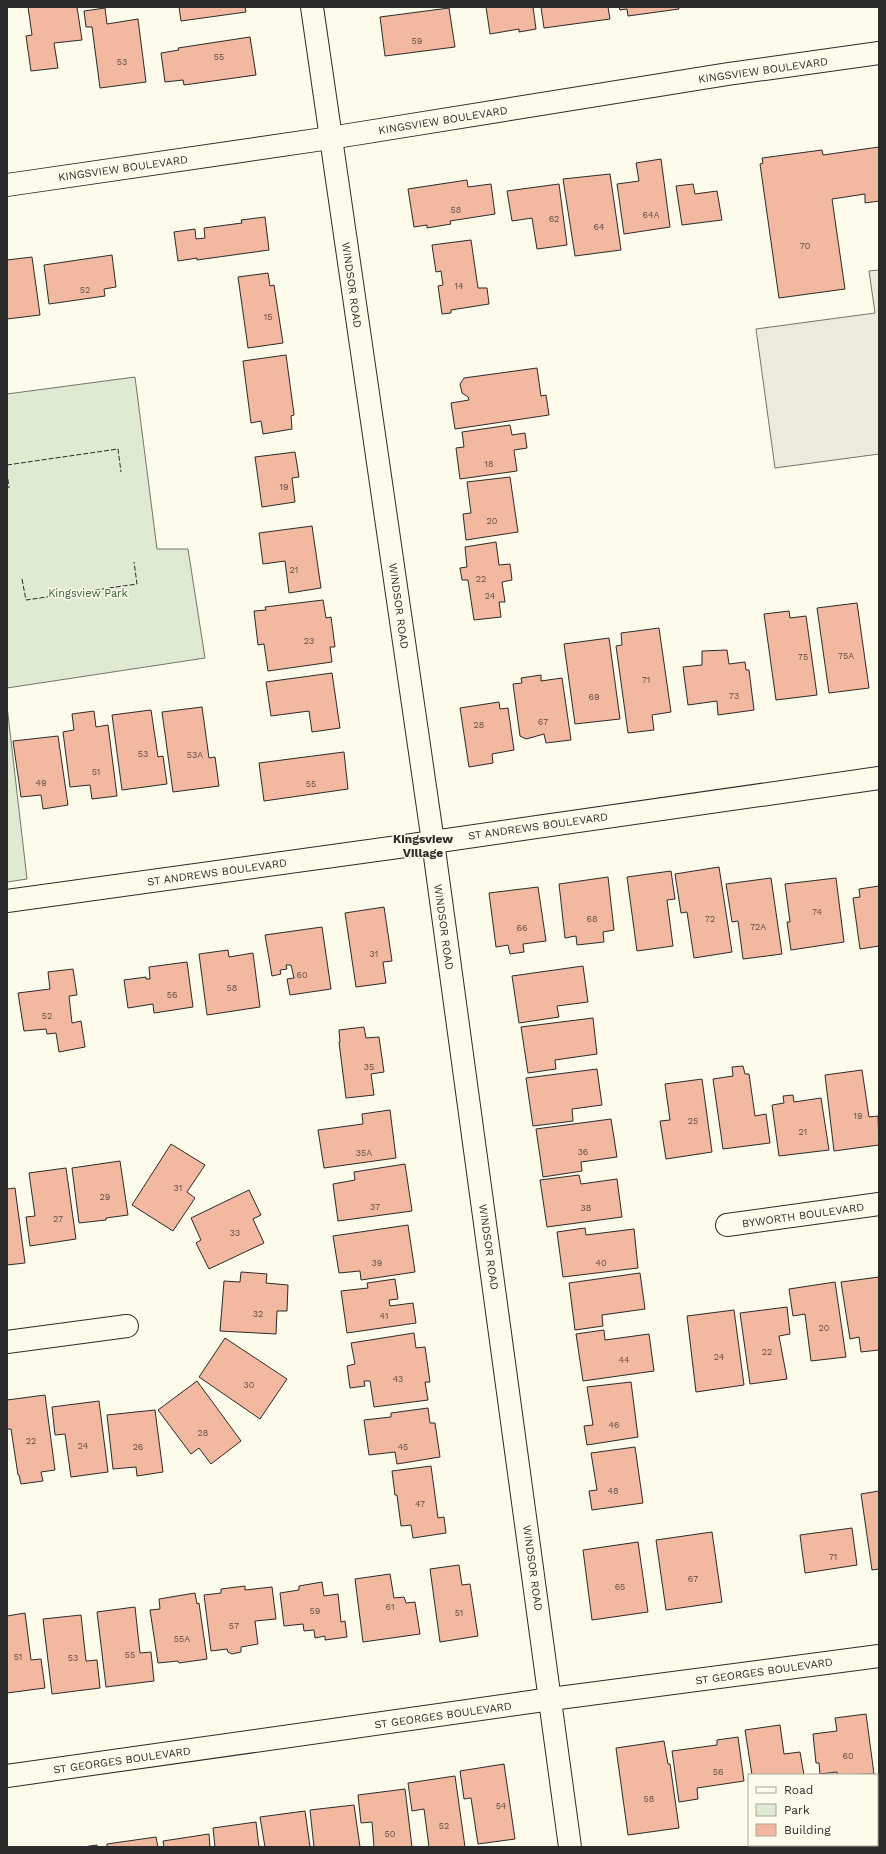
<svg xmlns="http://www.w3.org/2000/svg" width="886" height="1854" font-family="'Work Sans',sans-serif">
<rect width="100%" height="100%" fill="#fdfbea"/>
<g fill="#deebd1" stroke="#74746e">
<path d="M135,377L157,549H188L205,658L7,688V394Z"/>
<path d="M7,706L27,879L7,882Z"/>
</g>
<path fill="#eceadb" stroke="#74746e" d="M879,270V454L775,468L756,329L875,313L869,271Z"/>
<g fill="#f2b8a0" stroke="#2b2b2b">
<path d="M28,7H77L82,40L54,43L58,68L31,71L26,36L32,35Z"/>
<path d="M179,7H245L246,12L181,21Z"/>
<path d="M486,7H533L536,29L519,32V29L490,34Z"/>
<path d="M541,7H608L610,19L544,28Z"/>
<path d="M619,7H678L679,9L628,16L627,9L620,10Z"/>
<path d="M105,8L107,24L138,19L146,82L100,88L92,27H86L84,11Z"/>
<path d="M449,8L455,47L385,56L380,17Z"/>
<path d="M250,37L256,75L184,85L183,80L165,82L161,53L179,50L178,48Z"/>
<path d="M879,147V201L865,203V194L832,199L845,289L779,298L760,164L763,163L762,158L822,150L823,155Z"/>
<path d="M661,159L670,227L624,234L617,184L639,181L636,163Z"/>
<path d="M610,174L621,250L575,256L563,179Z"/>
<path d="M467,180L468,187L491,184L495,214L450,221L451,224L427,228V225L414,227L408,189Z"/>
<path d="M559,184L567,245L537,249L532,218L512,221L507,191Z"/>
<path d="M693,184L695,194L717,191L722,220L682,225L676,186Z"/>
<path d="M265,217L269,250L197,260V258L178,261L174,232L195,229L196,239L205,238L204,228L242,223L241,220Z"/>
<path d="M471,240L478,288H487L489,304L451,310V313L442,314L438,286L443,285L441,271L436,272L432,245Z"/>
<path d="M112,255L116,287L104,289L105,296L49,304L44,265Z"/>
<path d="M32,257L40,315L7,319V260Z"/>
<path d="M268,273L270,286L274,285L283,343L248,348L238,277Z"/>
<path d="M286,355L294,414V415L291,416L292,429L263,434L261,421L251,423L243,361Z"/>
<path d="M537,368L541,396L546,395L549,415L455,429L451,403L469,400L468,397L462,393L460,384L464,378Z"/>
<path d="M510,425L512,435L525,433L527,448L514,450L517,471L460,479L456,448L464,447L462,432Z"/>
<path d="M295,452L299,477L292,478L295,502L262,507L255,457Z"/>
<path d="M510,477L518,532L466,540L463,514L471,513L467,482Z"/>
<path d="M312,526L321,588L289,593L285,561L263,564L259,533Z"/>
<path d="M496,542L499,565L510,564L512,580L502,582L505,602H499L501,617L474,620L468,580H462L460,568L467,567L465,547Z"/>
<path d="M323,600L326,618L331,617L335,647H330L332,662L268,671L264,644L258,645L254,611L266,610L265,607Z"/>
<path d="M857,603L869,688L829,693L817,608Z"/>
<path d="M789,611L790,618L806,616L817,695L776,700L764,614Z"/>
<path d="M659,628L671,712L652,715L654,730L628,733L616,646L622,645L621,633Z"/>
<path d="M609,638L620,719L575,724L564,644Z"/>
<path d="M727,650L729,664L745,662L746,670H749L754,710L718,715L717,701L688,705L683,667L702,665V651Z"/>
<path d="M332,673L340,728L312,732L309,711L271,716L266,682Z"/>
<path d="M541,675V681L562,678L571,740L546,743L544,734L526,739L520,736L513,684L522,683L521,678Z"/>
<path d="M499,702L500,709L508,708L514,750L492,754L493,763L469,767L460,708Z"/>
<path d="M202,707L209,758L215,757L219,786L173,792L162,712Z"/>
<path d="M151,710L158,757L163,756L167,784L122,790L112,715Z"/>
<path d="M94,711L96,727L108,725L117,796L92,799L90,785L70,787L63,732L74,730L72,714Z"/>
<path d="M58,736L68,805L43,809L41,795L21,797L13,741Z"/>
<path d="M344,752L348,789L264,801L259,763Z"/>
<path d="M719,867L732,952L694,958L687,912L681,913L675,874Z"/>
<path d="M671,871L675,899L667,900L673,946L637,951L627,877Z"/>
<path d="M608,877L614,930L603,932L604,942L577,945L576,936L565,938L559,884Z"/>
<path d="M771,878L782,954L743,959L738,921L732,922L726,884Z"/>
<path d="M836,878L844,942L791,950L787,922H790L785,884Z"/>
<path d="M879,886V946L860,949L853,898L860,897L859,889Z"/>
<path d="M538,887L546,941L523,944L524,952L510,954L508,945L496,947L489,893Z"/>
<path d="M384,907L392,961L383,962L386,983L356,987L345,913Z"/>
<path d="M322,927L331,989L290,995L287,979L294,978L291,965H286L287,969L280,970L281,974L272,976L265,935Z"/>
<path d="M228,950L229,957L253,953L260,1007L207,1015L199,954Z"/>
<path d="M187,962L193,1007L154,1013L153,1004L128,1008L124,980L146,977V979H150L149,967Z"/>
<path d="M583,966L588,1002L557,1006L559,1017L519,1023L512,976Z"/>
<path d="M73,969L77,995L69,996L72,1023L81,1021L85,1047L59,1052L56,1033L47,1034L46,1029L24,1031L18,993L50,989L48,972Z"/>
<path d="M593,1018L597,1054L555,1060L556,1069L528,1073L521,1027Z"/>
<path d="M364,1027L366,1038L379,1037L384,1072L371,1074L374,1095L346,1098L339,1042H340L339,1030Z"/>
<path d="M743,1066L745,1074H749L755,1116L766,1114L770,1143L723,1149L713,1079L733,1076L732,1067Z"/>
<path d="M597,1069L602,1105L572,1109L573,1121L533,1126L526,1078Z"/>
<path d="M862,1070L869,1117L878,1116L879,1145L834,1151L825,1075Z"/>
<path d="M702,1079L712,1152L666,1159L660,1121L670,1120L665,1084Z"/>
<path d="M793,1095L794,1102L821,1098L829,1150L779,1156L772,1105L784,1103L783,1096Z"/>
<path d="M390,1110L396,1158L324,1168L318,1130L363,1124L362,1114Z"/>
<path d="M611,1119L617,1157L581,1162L582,1171L543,1177L536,1129Z"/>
<path d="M171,1144L205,1165L187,1192L195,1198L173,1231L132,1205Z"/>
<path d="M120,1161L128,1215L106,1218V1220L79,1223L72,1168Z"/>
<path d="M405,1164L412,1211L338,1221L333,1184L355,1180L354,1172Z"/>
<path d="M66,1168L76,1239L30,1246L26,1217L35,1216L29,1173Z"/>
<path d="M579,1175L581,1184L617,1179L622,1217L547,1227L540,1180Z"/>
<path d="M15,1188L25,1263L7,1265V1189Z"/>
<path d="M249,1190L261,1215L253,1219L264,1243L209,1269L196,1243L201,1240L191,1218Z"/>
<path d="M408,1225L415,1272L361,1280L360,1271L339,1273L333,1236Z"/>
<path d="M585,1228L586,1235L634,1229L638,1268L563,1277L557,1232Z"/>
<path d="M241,1272L267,1274L266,1283L288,1285L287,1311H277L276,1334L220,1331L224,1281L240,1282Z"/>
<path d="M640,1273L645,1309L602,1315L603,1326L575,1330L569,1283Z"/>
<path d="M879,1277V1350L861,1352L859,1337L850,1339L841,1282Z"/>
<path d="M395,1279L398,1299L389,1300L390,1306L413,1303L416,1323L347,1333L341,1291L368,1288L367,1283Z"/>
<path d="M835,1282L846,1357L811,1361L805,1314L793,1316L789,1289Z"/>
<path d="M787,1307L790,1334L779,1336L787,1379L750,1384L740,1313Z"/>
<path d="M734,1310L744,1385L696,1392L687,1316Z"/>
<path d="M604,1330L605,1340L649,1334L654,1371L583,1381L576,1334Z"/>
<path d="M414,1333L416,1348L425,1347L430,1382H425L428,1400L374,1407L370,1381H364L365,1386L350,1388L347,1366L355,1364L351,1343Z"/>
<path d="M225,1338L287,1379L260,1419L199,1377Z"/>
<path d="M197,1381L241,1441L211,1464L199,1448L191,1454L158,1410Z"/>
<path d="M631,1382L638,1437L587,1445L584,1426L593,1425L587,1387Z"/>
<path d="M45,1395L55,1470L41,1472L43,1481L21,1484L19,1475H18L11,1429H7V1400Z"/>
<path d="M99,1401L108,1472L71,1477L65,1434L55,1435L52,1407Z"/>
<path d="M428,1408L430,1423H435L440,1457L397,1464L395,1452L369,1455L364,1420L391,1417V1413Z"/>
<path d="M155,1410L163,1472L137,1476L136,1467L113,1469L107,1415Z"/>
<path d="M635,1447L643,1503L592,1510L589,1491L597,1490L591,1453Z"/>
<path d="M431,1466L438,1518L444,1517L446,1533L413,1538L411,1525L401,1526L397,1495H395L392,1471Z"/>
<path d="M879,1491V1569L872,1570L861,1494Z"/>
<path d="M852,1528L857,1565L805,1573L800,1535Z"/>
<path d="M712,1532L722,1602L666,1610L656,1540Z"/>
<path d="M638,1542L648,1612L592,1620L583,1550Z"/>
<path d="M459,1565L462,1585L470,1584L478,1636L440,1642L430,1569Z"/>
<path d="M390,1574L394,1598L404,1597L406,1603L415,1602L420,1634L363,1642L355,1579Z"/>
<path d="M322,1582L324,1596L338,1594L341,1622L345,1621L347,1637L325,1640V1636L315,1638L314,1630L304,1631L303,1624L284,1626L280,1593L299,1590V1586Z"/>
<path d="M245,1586V1590L272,1587L276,1619L255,1621L258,1644L241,1647V1652L232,1654L228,1652L227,1649L211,1651L204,1595L221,1593V1589Z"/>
<path d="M195,1593L197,1604L199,1603L207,1659L179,1663L178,1661L158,1663L150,1610L160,1609L159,1599Z"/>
<path d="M135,1607L140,1653L151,1652L154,1681L106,1687L97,1612Z"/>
<path d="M25,1613L31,1660L41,1659L45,1688L7,1693V1616Z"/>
<path d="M81,1615L86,1661L97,1660L100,1688L52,1694L43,1619Z"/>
<path d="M866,1714L874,1774L837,1775V1772L820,1774L819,1763H816L813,1734L837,1731L835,1718Z"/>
<path d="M780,1725L784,1754L800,1752L804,1775H752L745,1730Z"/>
<path d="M738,1737L744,1781L697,1788L698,1799L679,1802L672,1751L717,1745V1740Z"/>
<path d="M664,1741L668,1764H670L679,1828L628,1835L616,1748Z"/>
<path d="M504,1764L515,1839L478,1844L471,1798L464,1799L460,1771Z"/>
<path d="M455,1776L465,1847H429L424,1809L412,1811L408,1783Z"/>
<path d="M405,1789L412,1847H374L372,1822L361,1823L358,1795Z"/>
<path d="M354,1805L360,1847H314L310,1810Z"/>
<path d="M305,1811L310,1847H265L260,1817Z"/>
<path d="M256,1822L259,1847H215L213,1828Z"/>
<path d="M209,1834L210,1847H164L163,1841Z"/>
<path d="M156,1837L158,1847H107V1844Z"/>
<path d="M97,1845V1847H83Z"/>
</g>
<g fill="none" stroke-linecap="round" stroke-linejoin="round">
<defs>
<g id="street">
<path d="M312,7L433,842L570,1847"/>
<path d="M7,185L330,138L728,74L879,53"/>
<path d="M7,901L398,847L879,778"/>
<path d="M727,1225L879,1204"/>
<path d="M7,1342L127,1326"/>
<path d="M7,1776L551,1699L879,1656"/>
</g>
</defs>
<use href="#street" stroke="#2b2b2b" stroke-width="24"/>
<use href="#street" stroke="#fdfbea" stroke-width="22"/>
<g stroke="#2b2b2b" stroke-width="1" stroke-dasharray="5 2" stroke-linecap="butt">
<path d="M7,465L118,449L121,472"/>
<path d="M7,472L9,488"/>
<path d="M22,579L26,600L137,584L134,562"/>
</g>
</g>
<g text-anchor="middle" stroke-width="3" stroke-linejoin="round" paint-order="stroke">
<g font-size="9" fill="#5d4e48">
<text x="417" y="44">59</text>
<text x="219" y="60">55</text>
<text x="122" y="65">53</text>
<text x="456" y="213">58</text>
<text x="651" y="218">64A</text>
<text x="554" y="222">62</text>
<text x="599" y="230">64</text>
<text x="805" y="249">70</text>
<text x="459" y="289">14</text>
<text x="85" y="293">52</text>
<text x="268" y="320">15</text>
<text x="489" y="467">18</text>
<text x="284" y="490">19</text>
<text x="492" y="524">20</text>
<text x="294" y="573">21</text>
<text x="481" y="582">22</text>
<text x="490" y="599">24</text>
<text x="309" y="644">23</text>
<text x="846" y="659">75A</text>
<text x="803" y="660">75</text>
<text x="646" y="683">71</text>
<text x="734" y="699">73</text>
<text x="594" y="700">69</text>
<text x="543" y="725">67</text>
<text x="479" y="728">28</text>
<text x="143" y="757">53</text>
<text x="195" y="758">53A</text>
<text x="96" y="775">51</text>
<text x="41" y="786">49</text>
<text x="311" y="787">55</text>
<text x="817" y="915">74</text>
<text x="592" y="922">68</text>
<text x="710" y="922">72</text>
<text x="758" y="930">72A</text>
<text x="522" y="931">66</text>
<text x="374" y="957">31</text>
<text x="302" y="978">60</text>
<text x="232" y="991">58</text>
<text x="172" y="998">56</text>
<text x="47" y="1019">52</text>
<text x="369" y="1070">35</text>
<text x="858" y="1119">19</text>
<text x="693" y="1124">25</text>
<text x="803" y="1135">21</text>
<text x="583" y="1155">36</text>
<text x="364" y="1156">35A</text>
<text x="178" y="1191">31</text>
<text x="105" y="1200">29</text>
<text x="375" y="1210">37</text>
<text x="586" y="1211">38</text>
<text x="58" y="1222">27</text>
<text x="235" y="1236">33</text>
<text x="377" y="1266">39</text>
<text x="601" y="1266">40</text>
<text x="258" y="1317">32</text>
<text x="384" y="1319">41</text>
<text x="824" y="1331">20</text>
<text x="767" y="1355">22</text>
<text x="719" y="1360">24</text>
<text x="624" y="1363">44</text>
<text x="398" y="1382">43</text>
<text x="249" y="1388">30</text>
<text x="614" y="1428">46</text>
<text x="203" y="1436">28</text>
<text x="31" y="1444">22</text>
<text x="83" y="1449">24</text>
<text x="138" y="1450">26</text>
<text x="403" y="1450">45</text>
<text x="613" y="1494">48</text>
<text x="420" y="1507">47</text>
<text x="833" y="1560">71</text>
<text x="693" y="1582">67</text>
<text x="620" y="1590">65</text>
<text x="390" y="1610">61</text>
<text x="315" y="1614">59</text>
<text x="459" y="1616">51</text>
<text x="234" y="1629">57</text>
<text x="182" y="1642">55A</text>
<text x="130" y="1658">55</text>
<text x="18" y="1660">51</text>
<text x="73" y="1661">53</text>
<text x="848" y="1759">60</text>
<text x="718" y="1775">56</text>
<text x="649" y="1802">58</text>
<text x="501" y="1809">54</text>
<text x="444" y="1829">52</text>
<text x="390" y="1837">50</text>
</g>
<g font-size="11" fill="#2b2b2b" stroke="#fdfbea">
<text transform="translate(763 70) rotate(-8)" y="4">KINGSVIEW BOULEVARD</text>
<text transform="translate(443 120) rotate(-9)" y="4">KINGSVIEW BOULEVARD</text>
<text transform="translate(123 168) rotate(-8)" y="4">KINGSVIEW BOULEVARD</text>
<text transform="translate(352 285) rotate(82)" y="4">WINDSOR ROAD</text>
<text transform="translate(399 606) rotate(82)" y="4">WINDSOR ROAD</text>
<text transform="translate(538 826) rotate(-8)" y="4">ST ANDREWS BOULEVARD</text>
<text transform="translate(217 872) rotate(-8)" y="4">ST ANDREWS BOULEVARD</text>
<text transform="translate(444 927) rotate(82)" y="4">WINDSOR ROAD</text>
<text transform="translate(803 1215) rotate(-8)" y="4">BYWORTH BOULEVARD</text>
<text transform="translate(489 1247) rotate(82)" y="4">WINDSOR ROAD</text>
<text transform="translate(533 1568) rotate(82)" y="4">WINDSOR ROAD</text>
<text transform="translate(764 1671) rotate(-8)" y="4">ST GEORGES BOULEVARD</text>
<text transform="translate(443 1715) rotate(-8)" y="4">ST GEORGES BOULEVARD</text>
<text transform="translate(122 1760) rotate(-8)" y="4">ST GEORGES BOULEVARD</text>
</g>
<g font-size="11" fill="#34623c" stroke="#fdfbea">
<text x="88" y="597">Kingsview Park</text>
</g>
<g font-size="12" font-weight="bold" fill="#2b2b2b" stroke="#fdfbea">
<text x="423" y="843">Kingsview<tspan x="423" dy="14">Village</tspan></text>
</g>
</g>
<rect width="886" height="1854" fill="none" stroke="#2b2b2b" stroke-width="16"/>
<rect x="748" y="1774" width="130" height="72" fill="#fdfbea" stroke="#a9a89e"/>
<rect x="756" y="1787" width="20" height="6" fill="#fdfbea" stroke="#a9a89e"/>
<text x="784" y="1794" font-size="12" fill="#2b2b2b">Road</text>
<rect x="756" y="1804" width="20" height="12" fill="#deebd1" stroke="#a9a89e"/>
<text x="784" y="1814" font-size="12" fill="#2b2b2b">Park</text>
<rect x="756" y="1824" width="20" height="12" fill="#f2b8a0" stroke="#a9a89e"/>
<text x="784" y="1834" font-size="12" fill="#2b2b2b">Building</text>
</svg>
